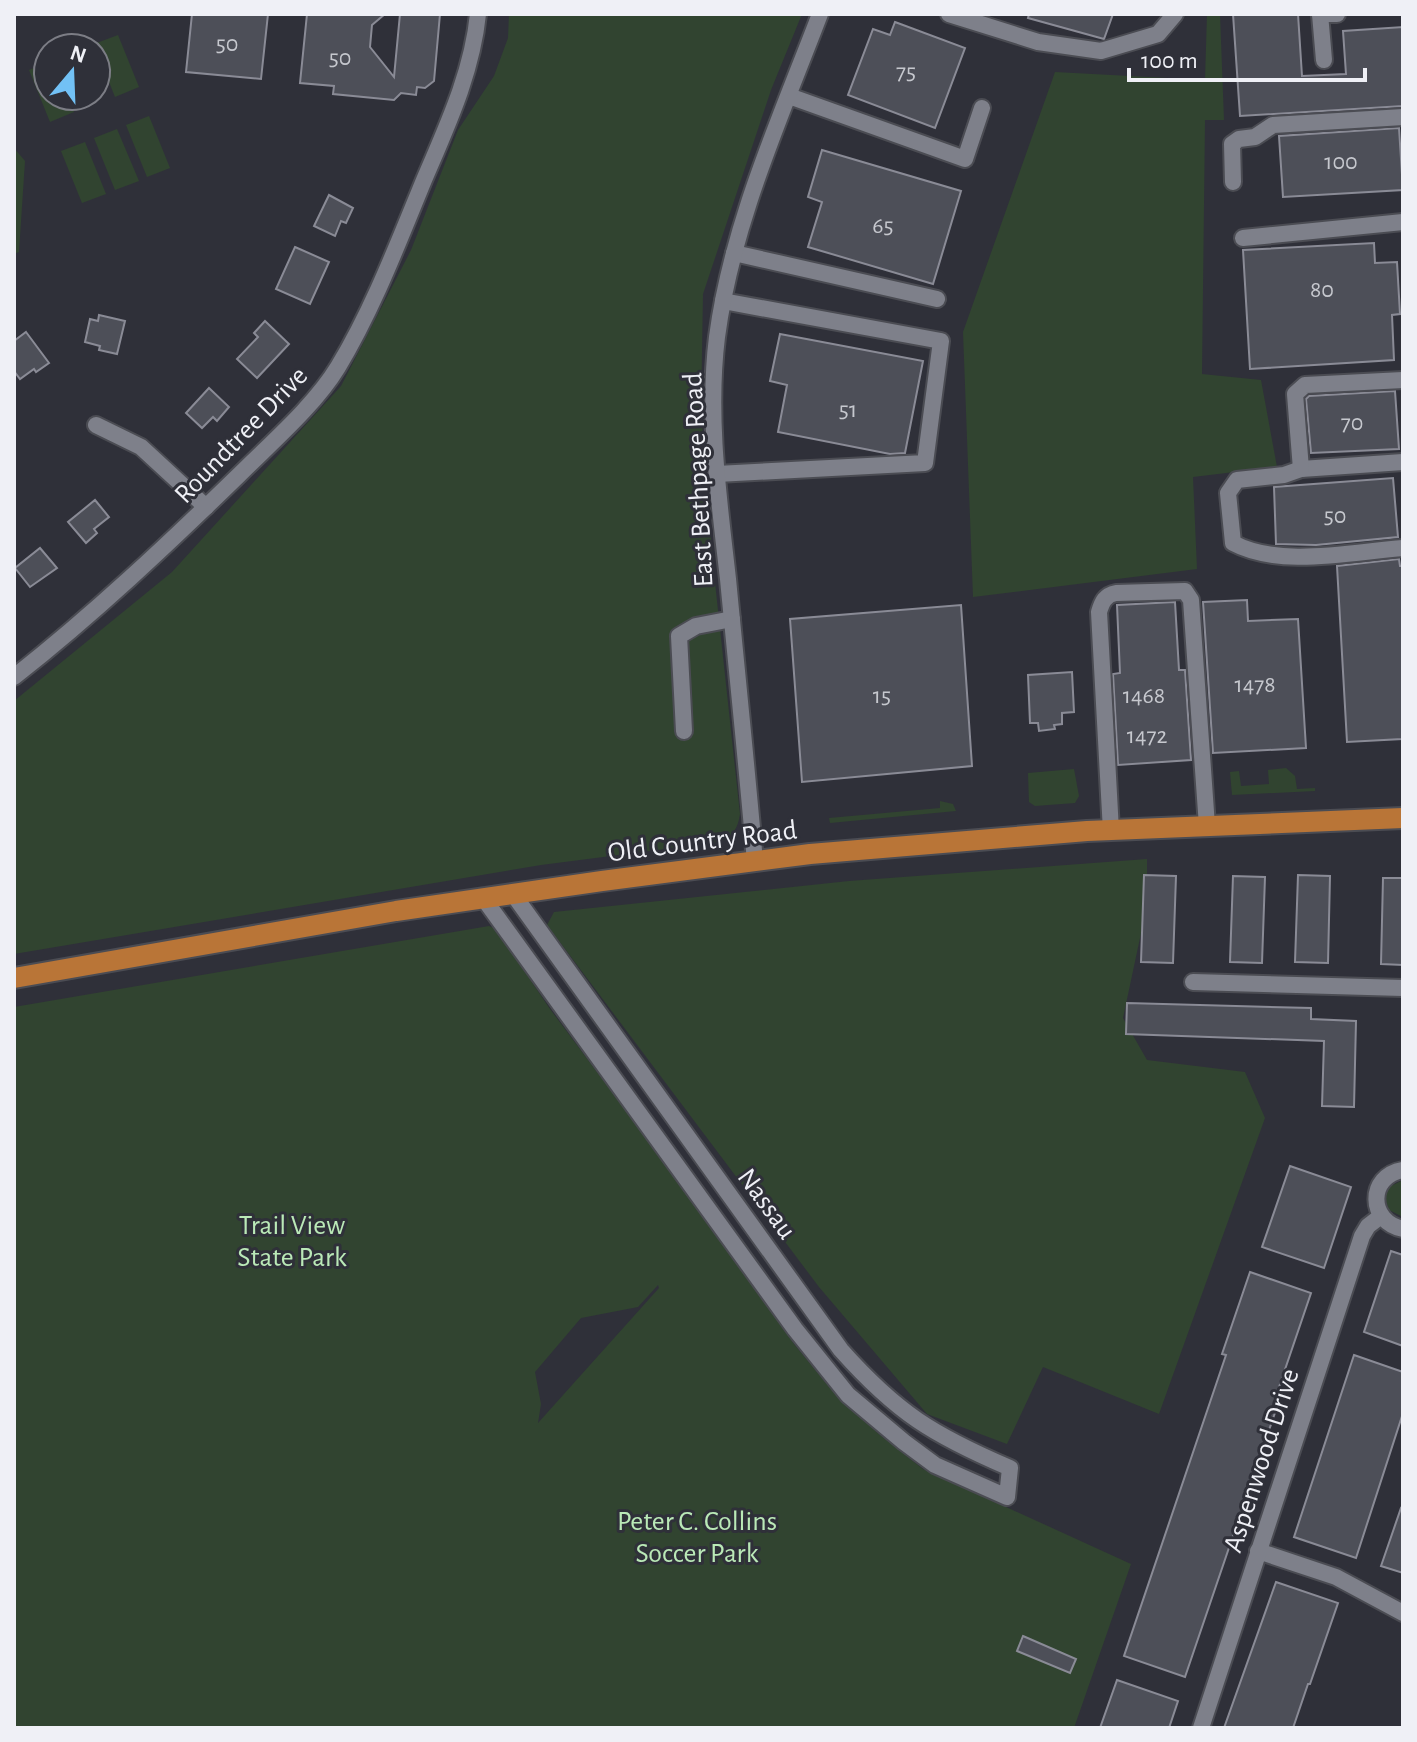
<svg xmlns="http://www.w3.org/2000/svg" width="1417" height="1742" font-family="'Alegreya Sans',sans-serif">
<rect width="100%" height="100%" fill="#2f3039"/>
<g fill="#314430" fill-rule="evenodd">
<path d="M509,14H802L771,90L703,294L701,411L713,564L740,814C738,828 733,836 720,842L541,865L14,954V701L172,572L341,386L411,250L458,130L494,76L508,38Z"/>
<path d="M1207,14H1220L1224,120H1205L1202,374L1261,380L1277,467L1193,477L1197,569L973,597L963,332L1055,72L1205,80Z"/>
<path d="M118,35L139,87L115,97L94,44Z"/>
<path d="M48,62V96H67L74,112L50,122L29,70Z"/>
<path d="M149,116L170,168L147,177L126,125Z"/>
<path d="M117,129L139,181L115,190L94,138Z"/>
<path d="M85,142L106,194L82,203L61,151Z"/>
<path d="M14,148L25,161L19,252L14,254Z"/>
<path d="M1286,768L1295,776L1297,789L1315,788V791L1232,795L1230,772L1239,771L1241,786L1269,784L1268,770Z"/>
<path d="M1074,769L1079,796L1075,803L1035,806L1029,802L1028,773Z"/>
<path d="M940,801L953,804L956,811L830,823L829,818L940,808Z"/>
<path d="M1147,859V905L1123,1018L1147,1060L1245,1072L1265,1118L1159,1414L1043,1367L1007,1444L927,1414L819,1287L547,925L554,912L849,881Z"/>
<path d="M489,926L496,929L550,1009L731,1251L794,1344L832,1390L880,1435L923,1469L1131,1564L1074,1728H14V1007ZM658,1285L659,1288L538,1423L541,1404L535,1372L581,1318L638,1307Z"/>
<path d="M1403,1180V1217L1389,1210L1385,1198L1389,1187Z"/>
</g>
<g fill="#4d4f58" stroke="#8a8b96" stroke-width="2">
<path d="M192,14H268L261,79L186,72Z"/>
<path d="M307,14H385L372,25L370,47L394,77L400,14H440L434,81L425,88L417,87L416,95L401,93L394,100L333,94L334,86L300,83Z"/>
<path d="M1029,14H1113L1104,39L1028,18Z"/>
<path d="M1233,14H1298L1302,76L1346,74L1343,31L1403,27V106L1240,116Z"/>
<path d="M895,22L965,48L935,128L848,95L873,29L890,35Z"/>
<path d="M1399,128L1403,190L1283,197L1279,136Z"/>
<path d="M822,150L961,191L933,284L808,247L822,202L808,197Z"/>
<path d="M329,195L353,208L346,223L341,221L335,236L314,226Z"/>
<path d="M1374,243L1375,263L1397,262L1400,314L1392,315L1394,360L1250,369L1243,250Z"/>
<path d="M295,247L329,262L310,304L276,289Z"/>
<path d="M99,315L125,321L117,354L99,350L100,346L85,342L90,319L98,321Z"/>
<path d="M265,321L289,344L257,378L237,359L258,337L254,333Z"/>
<path d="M26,332L49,363L36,372L34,369L20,379L14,371V341Z"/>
<path d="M780,334L923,361L905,453L890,454L778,432L787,385L770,381Z"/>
<path d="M209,388L229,407L217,421L213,417L202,428L186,413Z"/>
<path d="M1395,391L1399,449L1311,453L1306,399L1309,396Z"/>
<path d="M1393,478L1398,537L1316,545L1276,544L1274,487Z"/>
<path d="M95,500L109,517L94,529L97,533L86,543L68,522Z"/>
<path d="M40,548L57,568L30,587L15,568Z"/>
<path d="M1399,559L1400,566H1403L1402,739L1347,742L1337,566Z"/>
<path d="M1247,600L1248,621L1298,619L1306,748L1213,753L1203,602Z"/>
<path d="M1175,602L1179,670H1185L1191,760L1118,765L1113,674L1120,673L1117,605Z"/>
<path d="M961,605L972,766L802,782L790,619Z"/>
<path d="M1072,672L1074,712L1062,713V724L1054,725L1055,729L1039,731L1038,723H1030L1028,675Z"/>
<path d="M1144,875L1176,876L1173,963L1141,962Z"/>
<path d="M1298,875L1330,876L1328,963L1295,962Z"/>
<path d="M1233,876L1265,877L1262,963L1230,962Z"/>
<path d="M1383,878H1403V965L1381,964Z"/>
<path d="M1127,1003L1311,1008V1019L1356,1021L1354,1107L1322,1106L1324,1041L1126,1034Z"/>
<path d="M1290,1166L1351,1187L1324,1268L1262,1247Z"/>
<path d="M1391,1251L1403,1255V1346L1364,1332Z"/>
<path d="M1250,1272L1311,1293L1277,1393L1281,1395L1185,1677L1124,1656L1226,1355L1222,1354Z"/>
<path d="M1354,1355L1403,1372V1413L1356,1558L1294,1537Z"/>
<path d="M1401,1508L1403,1509V1573L1381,1566Z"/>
<path d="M1276,1582L1338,1603L1310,1684H1308L1293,1728H1224Z"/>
<path d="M1023,1636L1076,1659L1070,1673L1017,1651Z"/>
<path d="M1117,1680L1178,1701L1169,1728H1100Z"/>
</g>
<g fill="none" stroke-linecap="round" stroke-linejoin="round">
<defs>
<g id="minor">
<path d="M949,14L1038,42L1101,51L1158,34L1175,14"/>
<path d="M1320,14L1324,60"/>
<path d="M1320,14H1337"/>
<path d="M789,96L965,159L982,108"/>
<path d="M1233,182L1232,144L1239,139L1255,137L1273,125L1403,117"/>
<path d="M1243,238L1403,222"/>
<path d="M734,253L937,299"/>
<path d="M96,425L141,447L206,507"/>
<path d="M1403,462L1301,469L1284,475L1237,480L1228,493L1233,543C1280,568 1351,552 1403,548"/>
<path d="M1301,469L1295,394L1305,385L1403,380"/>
<path d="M717,474L925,463L941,341L723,301"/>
<path d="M14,677C94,614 167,545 240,474C271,443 315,405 338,367C373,309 398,243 424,180C447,126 472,73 478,14"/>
<path d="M684,731L679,636L696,626L732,619"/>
<path d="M1111,831L1099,612C1102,602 1105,595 1116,593L1185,591L1191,600L1207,826"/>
<path d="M755,862C747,768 737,673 728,579C719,499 707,417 717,337C732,224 780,119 820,14"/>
<path d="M484,899L795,1329L848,1395L904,1442L935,1465L1007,1497L1010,1468C933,1435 897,1413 841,1350L513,894"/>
<path d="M1193,982L1403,988"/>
<path d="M1403,1170C1367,1176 1368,1222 1403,1229"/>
<path d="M1258,1551L1336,1577L1403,1613"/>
<path d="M1201,1728L1362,1236L1368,1226L1381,1216"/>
</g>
<path id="major" d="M14,978L396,911L602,881L810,854L1087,831L1403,818"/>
</defs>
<use href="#minor" stroke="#4b4c53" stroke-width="20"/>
<use href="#major" stroke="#4b4c53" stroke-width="24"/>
<use href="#minor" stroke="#7e808a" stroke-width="16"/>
<use href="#major" stroke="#b97537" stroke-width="20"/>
</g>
<g text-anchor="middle" stroke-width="6" stroke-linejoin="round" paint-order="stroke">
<g font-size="24" fill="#c6c8ce">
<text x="227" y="51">50</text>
<text x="340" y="65">50</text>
<text x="906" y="79">75</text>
<text x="1341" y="169">100</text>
<text x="883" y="233">65</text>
<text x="1322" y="297">80</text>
<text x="848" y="417">51</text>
<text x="1352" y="430">70</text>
<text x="1335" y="523">50</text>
<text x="1255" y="692">1478</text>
<text x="882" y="703">15</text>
<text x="1144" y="703">1468</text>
<text x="1147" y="743">1472</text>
</g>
<g font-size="28" fill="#eff0f6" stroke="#2f3039">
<text transform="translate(240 434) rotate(-46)" y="10">Roundtree Drive</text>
<text transform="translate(697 480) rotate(-93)" y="10">East Bethpage Road</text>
<text transform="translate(702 840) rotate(-7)" y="10">Old Country Road</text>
<text transform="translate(768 1203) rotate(54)" y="10">Nassau</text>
<text transform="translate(1260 1460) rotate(-72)" y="10">Aspenwood Drive</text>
</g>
<g font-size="28" fill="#bae9b7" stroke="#2f3039">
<text x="292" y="1234">Trail View<tspan x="292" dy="32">State Park</tspan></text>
<text x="697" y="1530">Peter C. Collins<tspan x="697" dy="32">Soccer Park</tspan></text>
</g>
</g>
<rect width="1417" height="1742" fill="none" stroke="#eff0f6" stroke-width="32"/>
<g transform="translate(72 72) rotate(19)"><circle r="38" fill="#2f3039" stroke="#7c7d85" stroke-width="2"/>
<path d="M0-6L14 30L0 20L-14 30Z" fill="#72c1f5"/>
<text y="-12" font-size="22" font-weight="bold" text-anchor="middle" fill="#eff0f6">N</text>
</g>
<path d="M1129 68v12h236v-12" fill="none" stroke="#eff0f6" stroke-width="4"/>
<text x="1141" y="68" font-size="24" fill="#eff0f6" stroke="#2f3039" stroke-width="6" paint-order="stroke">100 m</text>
</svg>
